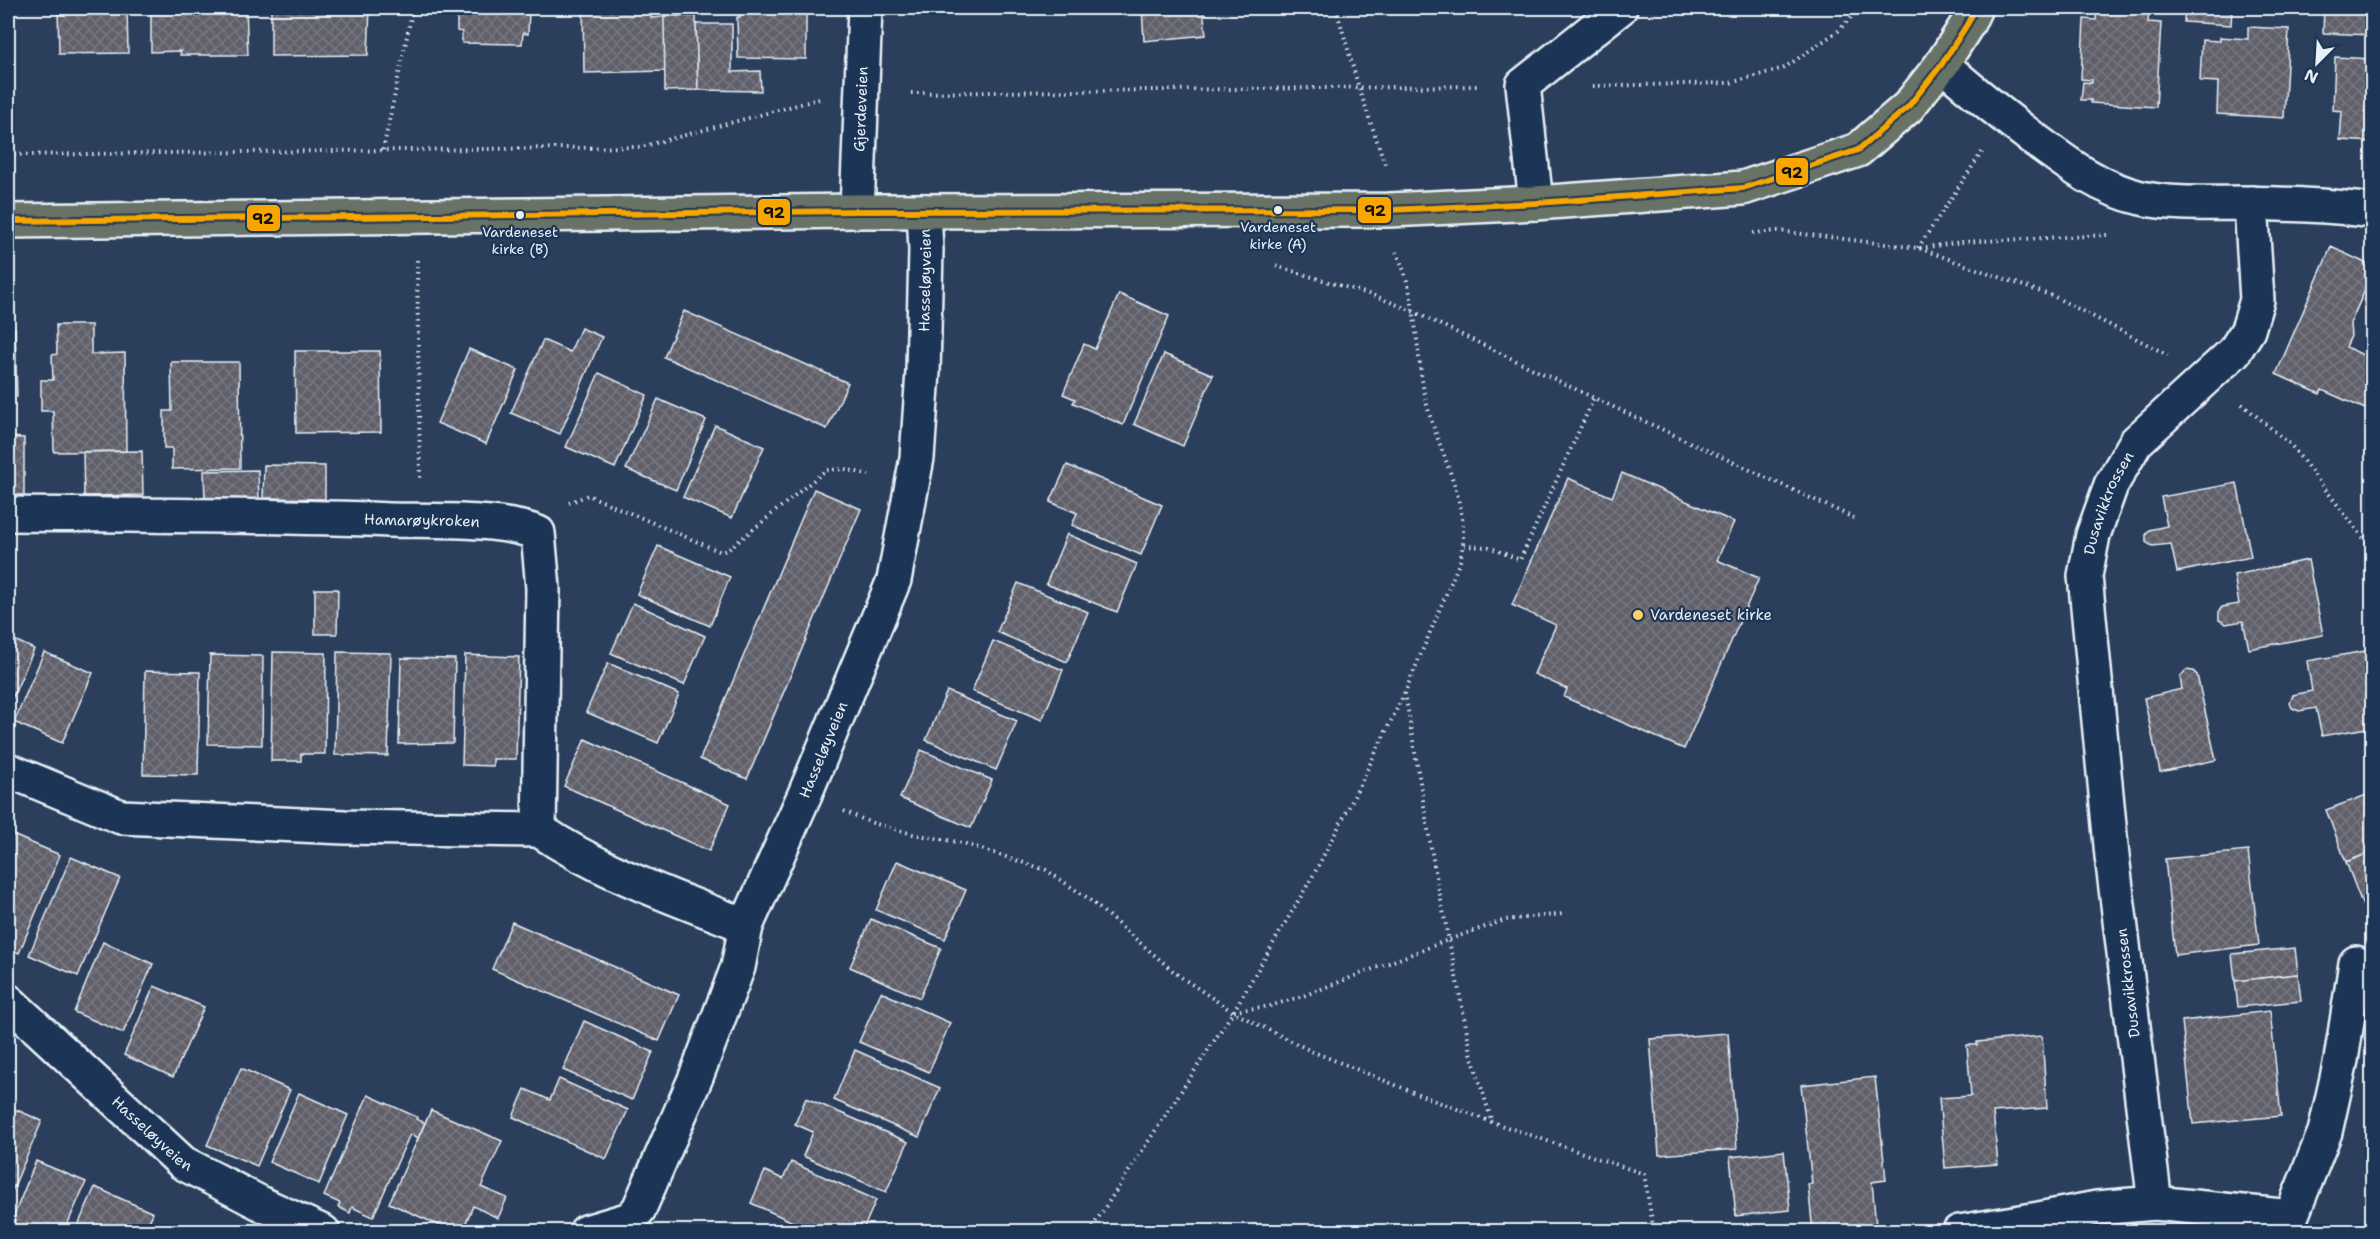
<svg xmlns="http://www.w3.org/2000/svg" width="2380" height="1239" font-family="'Shantell Sans',sans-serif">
<defs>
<pattern id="building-cross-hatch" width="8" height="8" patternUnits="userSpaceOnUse" patternTransform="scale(1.5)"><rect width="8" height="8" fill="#61606b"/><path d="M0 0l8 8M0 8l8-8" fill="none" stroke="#787781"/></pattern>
</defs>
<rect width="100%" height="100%" fill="#2b3e5b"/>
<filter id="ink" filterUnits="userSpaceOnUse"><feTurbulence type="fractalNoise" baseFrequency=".0167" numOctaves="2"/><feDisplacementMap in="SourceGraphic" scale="12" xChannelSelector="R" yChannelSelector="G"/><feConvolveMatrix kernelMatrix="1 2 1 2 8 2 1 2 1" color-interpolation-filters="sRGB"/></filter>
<g filter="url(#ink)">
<g fill="url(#building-cross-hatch)" stroke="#e8f1f8" stroke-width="1.5">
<path d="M58,8H127L128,53L59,54Z"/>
<path d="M151,8H246L248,55H180L181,51L151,52Z"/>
<path d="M271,8H370L368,55L271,56Z"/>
<path d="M457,8H537V10L529,9L528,34L523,33L522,44L462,43V32L457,31Z"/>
<path d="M583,8H651V18L665,17L666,71L584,73Z"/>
<path d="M740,8H806V59L738,58L737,17H740Z"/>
<path d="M1142,8H1203L1206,35L1144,41Z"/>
<path d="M2097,8H2149L2148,22L2161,23L2156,107L2091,103V100H2081L2083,82L2092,83V80L2081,79L2084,19L2096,20Z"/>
<path d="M2185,8H2232L2231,25L2184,22Z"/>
<path d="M2324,8H2372V35L2323,33Z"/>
<path d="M664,16H696L698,90L665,91Z"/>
<path d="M696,24H732V72L760,71L761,91L698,90Z"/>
<path d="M2248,27L2289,29L2284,118L2217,114L2218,82L2200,81L2202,40L2220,41V37L2248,39Z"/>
<path d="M2335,57L2372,59V142L2340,140L2342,111L2333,110Z"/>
<path d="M2331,247L2372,266V274L2350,324L2351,336L2346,347L2372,359V412L2322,390L2320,394L2276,374Z"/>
<path d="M1119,294L1169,316L1123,425L1073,403L1075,399L1063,394L1084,344L1095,349Z"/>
<path d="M684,311L848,383L827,429L664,357Z"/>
<path d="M56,325H91V354L125,353L126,451L54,452L53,411H41V380H53L52,355L57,354Z"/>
<path d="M8,328H15L17,397H8Z"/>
<path d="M581,328L602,337L560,434L511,413L543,340L570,352Z"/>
<path d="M469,349L518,370L486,444L437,423Z"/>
<path d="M295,351H380L381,432L296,433Z"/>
<path d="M1164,354L1213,375L1183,446L1134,424Z"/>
<path d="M171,362H239L240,468L172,469V448H164V411H172Z"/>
<path d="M599,373L647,395L615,468L566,447Z"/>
<path d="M658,399L706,420L676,490L626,469Z"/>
<path d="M715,425L764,447L732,518L683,497Z"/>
<path d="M8,437L24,438V495H8Z"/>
<path d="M142,451L143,495L84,496L83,452Z"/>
<path d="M264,465L325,466V499L263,498Z"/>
<path d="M1067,465L1162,505L1141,555L1072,525L1077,513L1050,502Z"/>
<path d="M258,470L259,500L205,501L204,471Z"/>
<path d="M1622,473L1734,522L1717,560L1759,578L1684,749L1564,697L1567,689L1534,674L1556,625L1512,605L1568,478L1612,497Z"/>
<path d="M2237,483L2251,557L2177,572L2171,544L2152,546L2146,542V535L2149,530L2167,526L2161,497Z"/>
<path d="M814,489L861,509L747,779L700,759Z"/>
<path d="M1067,534L1137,564L1117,612L1046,584Z"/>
<path d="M658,546L730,577L710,626L637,594Z"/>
<path d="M2308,560L2323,635L2249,649L2243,621L2226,624L2219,620V611L2222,607L2239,604L2234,575Z"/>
<path d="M1018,583L1088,612L1067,662L997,632Z"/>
<path d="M315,589H338L337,634H315Z"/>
<path d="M633,603L705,636L684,685L611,653Z"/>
<path d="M8,637L34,649L8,708Z"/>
<path d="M993,641L1063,670L1042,720L972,691Z"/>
<path d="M2372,650V727L2322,736L2316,708L2299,711L2292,708L2290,703L2293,695L2312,691L2307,661Z"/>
<path d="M44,652L93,673L62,743L14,722Z"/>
<path d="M273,652L326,653L325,754H301V761H271Z"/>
<path d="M337,652L391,653L388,756L335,755Z"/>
<path d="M210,655L263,656L262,745L208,744Z"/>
<path d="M465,655L519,657L516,759H493V766L462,765Z"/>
<path d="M401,658L455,659L453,743L399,744Z"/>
<path d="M608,663L679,694L658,743L586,712Z"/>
<path d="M2186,670L2193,671L2197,675L2216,760L2160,772L2144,698L2182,689L2180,677Z"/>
<path d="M145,671L200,672L198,775L143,774Z"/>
<path d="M947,691L1017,721L996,770L926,740Z"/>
<path d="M585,739L730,804L709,851L564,786Z"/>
<path d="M921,750L992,780L971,828L900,798Z"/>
<path d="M2372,793V852L2346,862L2326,810Z"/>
<path d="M8,833L60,855L19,953L8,948Z"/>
<path d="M2248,851L2259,945L2175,955L2165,859Z"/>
<path d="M2372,852V911L2366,914L2346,862Z"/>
<path d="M71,857L120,878L78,976L29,955Z"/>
<path d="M897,861L966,890L945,939L876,910Z"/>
<path d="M871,919L941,948L920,998L850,967Z"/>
<path d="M512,922L679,995L659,1041L492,969Z"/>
<path d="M103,942L153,964L123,1033L74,1012Z"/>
<path d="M2295,948L2298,974L2235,981L2232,954Z"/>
<path d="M2298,974L2301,1001L2238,1007L2235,981Z"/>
<path d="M154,986L204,1007L173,1077L124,1055Z"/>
<path d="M881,992L950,1023L929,1072L859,1042Z"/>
<path d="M2270,1011L2281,1116L2193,1124L2182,1021Z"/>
<path d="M584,1021L653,1052L632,1100L563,1070Z"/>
<path d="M1728,1033L1737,1149L1659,1155L1650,1039Z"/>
<path d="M2042,1036L2047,1108L1993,1112L1998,1164L1945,1168L1939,1098L1971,1096L1967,1045H1977V1042Z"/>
<path d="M855,1050L940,1088L919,1137L834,1100Z"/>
<path d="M241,1068L290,1090L257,1166L207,1145Z"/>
<path d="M1875,1077L1886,1180L1872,1182L1876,1226L1813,1232L1808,1184H1812L1801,1085Z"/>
<path d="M559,1079L628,1110L606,1159L513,1117L525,1089L550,1100Z"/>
<path d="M299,1093L348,1115L319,1184L269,1162Z"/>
<path d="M368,1095L417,1117L416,1119L425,1123L418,1138L410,1134L373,1217L352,1207L350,1213L338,1207L340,1203L324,1196Z"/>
<path d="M806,1098L908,1142L886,1192L803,1156L813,1132L795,1124Z"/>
<path d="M8,1106L42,1121L12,1191L8,1188Z"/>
<path d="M431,1110L502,1141L481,1187L507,1198L498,1218L473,1206L462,1232H454L389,1203Z"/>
<path d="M1784,1151L1790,1210L1736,1216L1730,1157Z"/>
<path d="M36,1161L86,1182L64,1232L8,1230Z"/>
<path d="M791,1162L876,1200L862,1232H815L751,1203L765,1171L783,1179Z"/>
<path d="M95,1187L153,1213L145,1232H75Z"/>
</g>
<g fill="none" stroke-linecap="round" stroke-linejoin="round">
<defs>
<g id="minor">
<path d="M1942,64C1970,90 2000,113 2030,136C2065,162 2098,188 2141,198C2173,205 2208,203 2241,203C2285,204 2329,205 2372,211"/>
<path d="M1536,203L1523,85L1620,8"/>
<path id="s1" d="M857,211L865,8"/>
<path id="s2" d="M8,514C135,515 262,515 389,520C432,521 500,518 538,533L543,588L539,830C602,873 676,898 746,926"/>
<path d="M8,770L121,817L345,827L539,830"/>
<path id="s3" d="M8,1001L183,1163L264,1205L323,1232"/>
<path id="s4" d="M2155,1203L2112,856L2085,576L2093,535L2111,485L2136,442L2234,352L2248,330L2257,300L2251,203"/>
<path id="s5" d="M586,1232L630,1219L639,1209L696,1077L738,967L746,926L805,794L894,580L917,458L923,372L926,250L924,211"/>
<path d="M1959,1232L2039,1219L2097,1208L2155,1203L2291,1217L2325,1132L2341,1060L2356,963"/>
</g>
<path id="major" d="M8,221L857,211L1389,210L1536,203L1743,188L1858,150L1908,107L1942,64L1968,23L1975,8"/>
</defs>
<use href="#minor" stroke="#e8f1f8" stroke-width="38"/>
<use href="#major" stroke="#e8f1f8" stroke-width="38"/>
<g stroke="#e8f1f8" stroke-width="4" stroke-dasharray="1.5 4.5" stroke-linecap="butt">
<path d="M1336,8L1359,88L1386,167"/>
<path d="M1593,86L1730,83L1784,68L1838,31L1860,8"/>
<path d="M911,93L1480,86"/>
<path d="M383,150L413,8"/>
<path d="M8,155L641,147L819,99"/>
<path d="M1753,233L1778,231L1918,248L2055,297L2168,355"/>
<path d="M1918,248L1982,152"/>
<path d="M1920,248L1962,242L2107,235"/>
<path d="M417,260L420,478"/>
<path d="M1276,266L1378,297L1412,311L1594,398L1856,519"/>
<path d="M2242,404L2290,444L2372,549"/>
<path d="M569,503L588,495L721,552L729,549L826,470L845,469L869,475"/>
<path d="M1464,546L1489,547L1520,560L1594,398"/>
<path d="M1405,693L1434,865L1472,1057L1492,1122"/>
<path d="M844,811L869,822L913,834L963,843L1046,870L1086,897L1178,975L1233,1012L1311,1051L1433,1100L1492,1122L1644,1174L1654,1232"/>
<path d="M1234,1011L1270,1006L1303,996L1448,940L1505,920L1563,914"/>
<path d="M1089,1232L1233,1012L1314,874L1351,803L1405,692L1460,561C1474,506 1438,453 1426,401C1415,354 1418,294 1396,252"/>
</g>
<use href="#minor" stroke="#1d3557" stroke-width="33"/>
<use href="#major" stroke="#697266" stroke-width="33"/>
<defs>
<path id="bus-1" d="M8,221L857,211L1389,210L1536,203L1743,188L1858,150L1908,107L1942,64L1968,23L1975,8"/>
</defs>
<use href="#bus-1" stroke="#1d3557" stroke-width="10"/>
<use href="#bus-1" stroke="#f7a600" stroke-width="6"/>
</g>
</g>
<g fill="#e8f1f8" stroke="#1d3557" stroke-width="2">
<circle cx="1278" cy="210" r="5"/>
<circle cx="520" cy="215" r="5"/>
</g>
<circle fill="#ffd166" stroke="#1d3557" stroke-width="2" cx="1638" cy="615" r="6"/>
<g text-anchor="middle" stroke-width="4.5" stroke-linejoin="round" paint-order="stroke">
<g font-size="14" fill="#e8f1f8" stroke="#1d3557">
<text x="1278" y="232">Vardeneset<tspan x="1278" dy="17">kirke (A)</tspan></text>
<text x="520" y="237">Vardeneset<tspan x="520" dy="17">kirke (B)</tspan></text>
</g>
<g font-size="15" fill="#e8f1f8" stroke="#1d3557">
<text dy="5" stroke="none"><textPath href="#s1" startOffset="102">Gjerdeveien</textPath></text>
<text dy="5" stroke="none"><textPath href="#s5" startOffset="1041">Hasseløyveien</textPath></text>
<text dy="5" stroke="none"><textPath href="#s4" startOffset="708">Dusavikkrossen</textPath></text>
<text dy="5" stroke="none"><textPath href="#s2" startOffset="414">Hamarøykroken</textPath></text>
<text dy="5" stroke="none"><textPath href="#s5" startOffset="555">Hasseløyveien</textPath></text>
<text transform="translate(2128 983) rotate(-97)" y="5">Dusavikkrossen</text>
<text dy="5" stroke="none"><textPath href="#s3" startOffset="196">Hasseløyveien</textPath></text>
</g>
<g font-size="15" fill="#e8f1f8" stroke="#1d3557" text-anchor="start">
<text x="1650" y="620">Vardeneset kirke</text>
</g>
</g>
<g stroke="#1d3557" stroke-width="2">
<rect x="1775" y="157" width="34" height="29" rx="6" fill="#f7a600"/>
<rect x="1357" y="196" width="35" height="28" rx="6" fill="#f7a600"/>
<rect x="757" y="198" width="34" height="28" rx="6" fill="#f7a600"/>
<rect x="246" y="204" width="35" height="28" rx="6" fill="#f7a600"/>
</g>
<g font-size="16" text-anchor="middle" font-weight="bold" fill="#111">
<text x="1792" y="178">92</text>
<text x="1375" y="216">92</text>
<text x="774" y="218">92</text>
<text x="263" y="224">92</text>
</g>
<rect width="2380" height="1239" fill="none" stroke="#1d3557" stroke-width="30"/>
<rect x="15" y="15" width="2350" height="1209" fill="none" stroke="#e8f1f8" stroke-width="2" filter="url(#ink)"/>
<g transform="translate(2317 63) rotate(204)" stroke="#1d3557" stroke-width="4.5" paint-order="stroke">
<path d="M0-4.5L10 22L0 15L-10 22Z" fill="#e8f1f8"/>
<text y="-9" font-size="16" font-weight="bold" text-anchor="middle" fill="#e8f1f8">N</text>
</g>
</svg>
